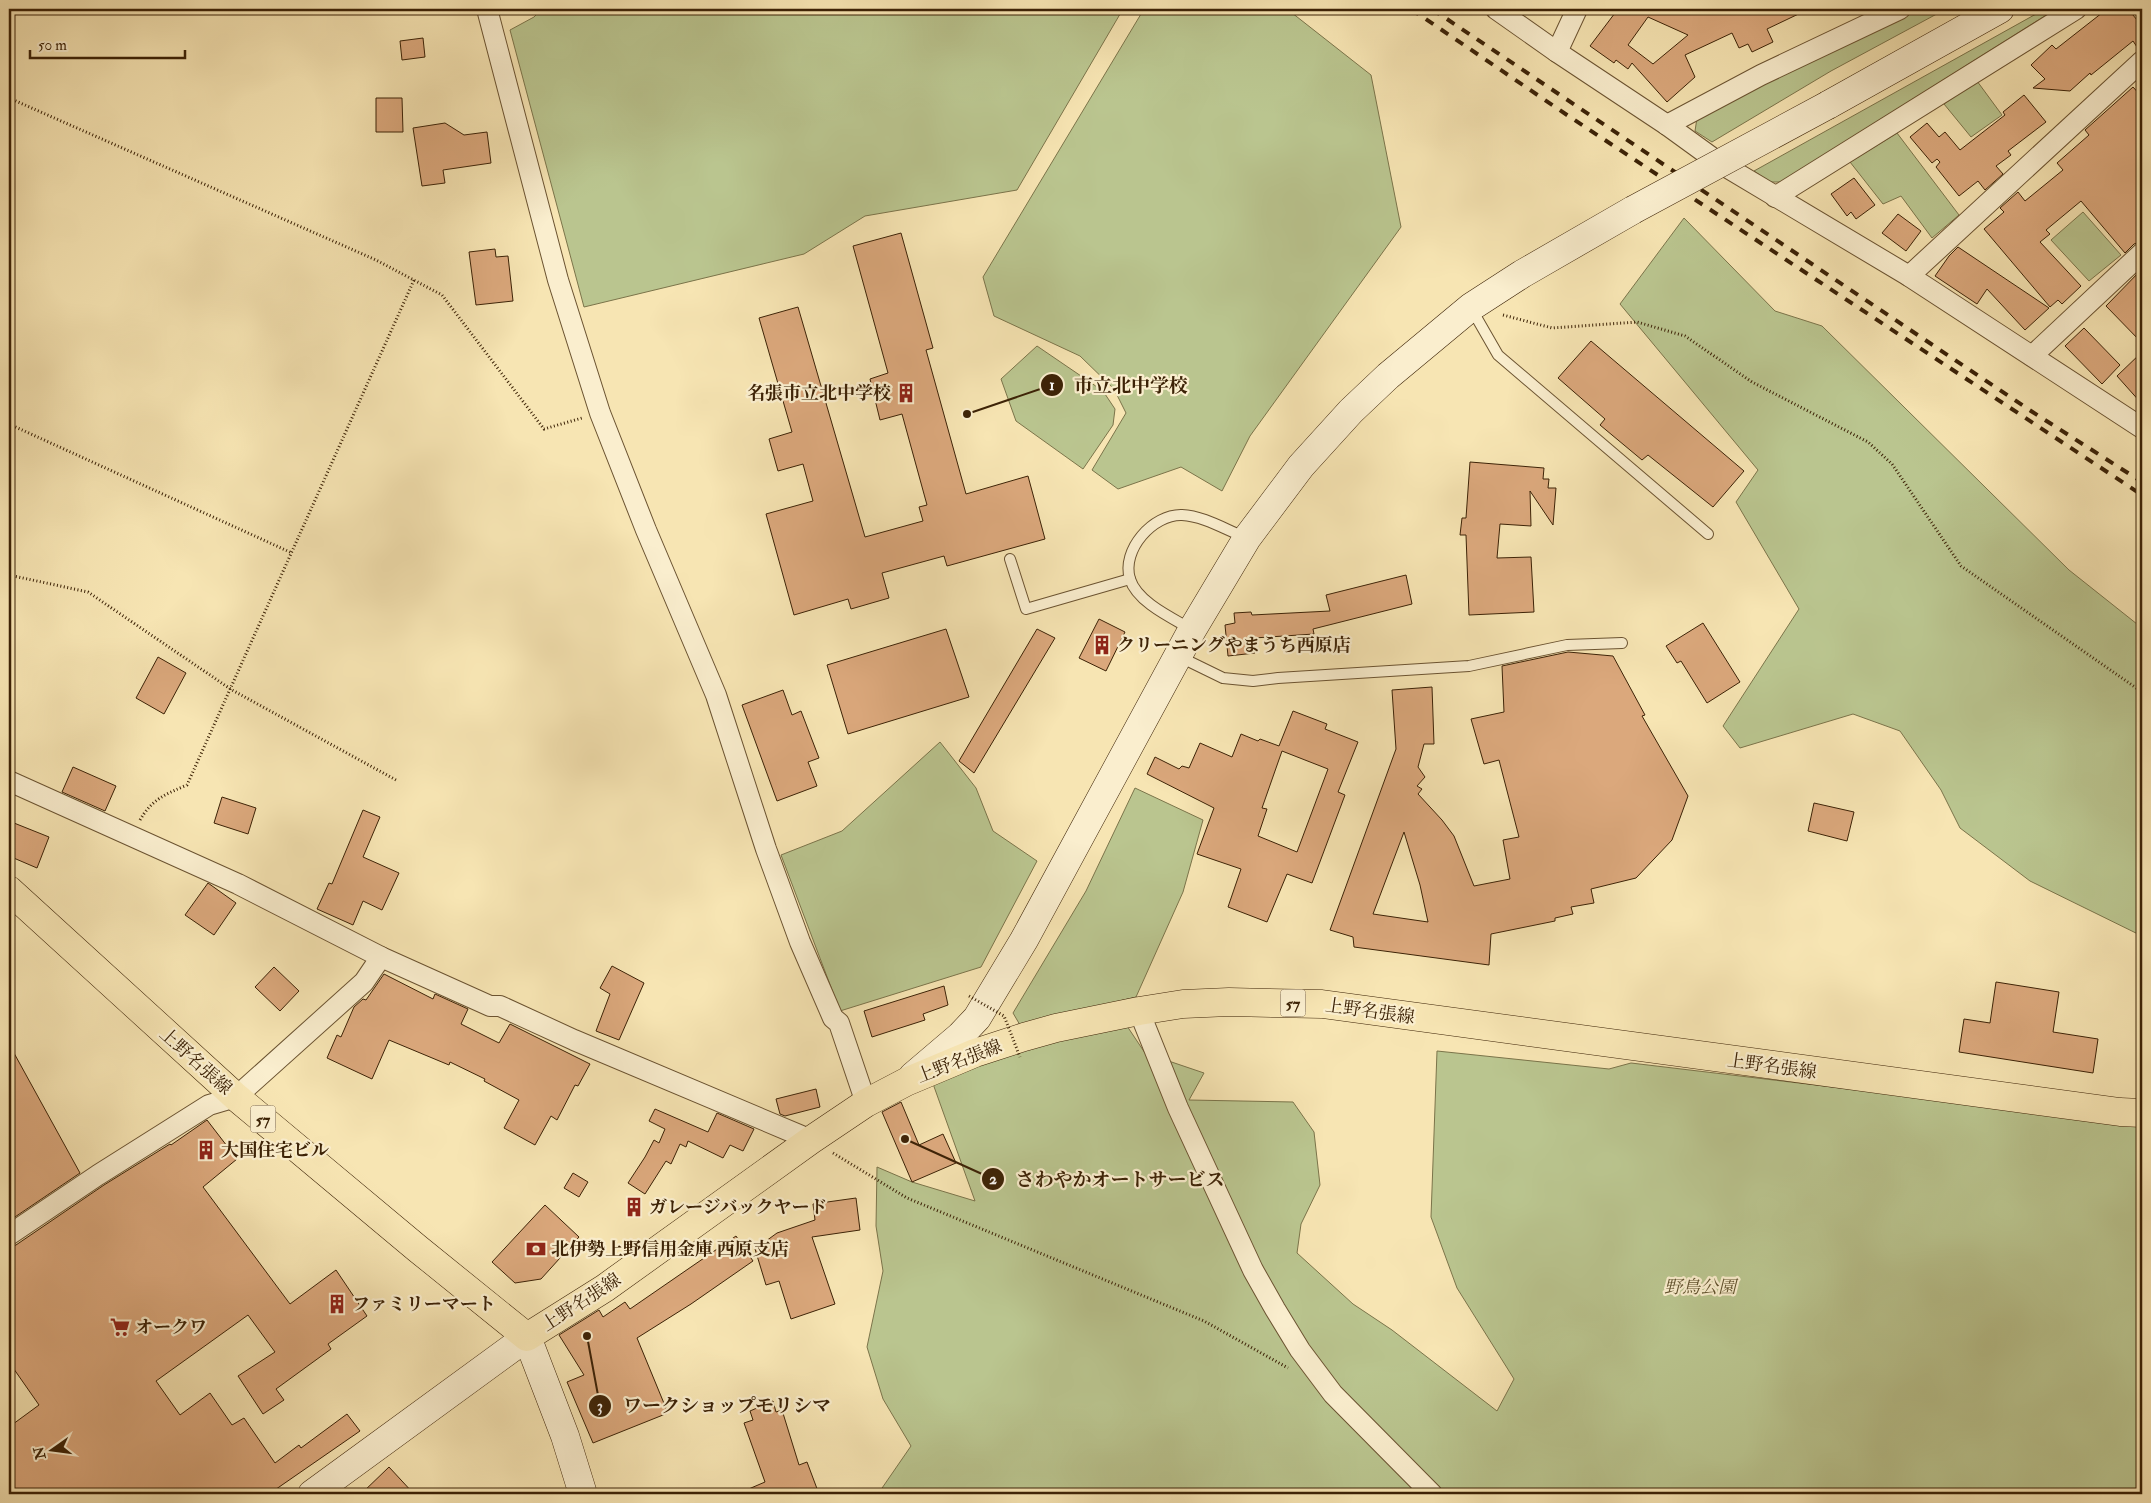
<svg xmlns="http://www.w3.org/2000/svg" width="2151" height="1503" font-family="'IM FELL Double Pica','Noto Serif JP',serif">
<rect width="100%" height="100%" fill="#f7e5b3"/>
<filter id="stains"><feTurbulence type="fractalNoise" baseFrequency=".004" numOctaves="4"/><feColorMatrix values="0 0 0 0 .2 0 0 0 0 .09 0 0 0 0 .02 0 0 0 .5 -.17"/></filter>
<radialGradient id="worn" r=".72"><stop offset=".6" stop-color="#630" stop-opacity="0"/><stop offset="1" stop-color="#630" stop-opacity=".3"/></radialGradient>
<g fill="#bac58f" stroke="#7b744a">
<path d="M542,9H1123L1017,190L865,216L804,254L584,307L510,30L534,17Z"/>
<path d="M1144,9H1287L1371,75L1401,227L1250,436L1222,491L1181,467L1118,489L1092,470L1126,413L1114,389L1080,356L994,316L983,277Z"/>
<path d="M1919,9H1946L1831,71L1712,142L1695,131L1697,118L1783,73Z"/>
<path d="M2045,9H2056L1781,182H1770L1754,171Z"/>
<path d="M1977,81L2002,115L1971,137L1944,104Z"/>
<path d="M1897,133L1959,215L1932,238L1901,196L1883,204L1850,162Z"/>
<path d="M2083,212L2121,255L2089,281L2051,240Z"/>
<path d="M1684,218L1775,311L1822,326L2069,570L2142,628V936L2030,881L1960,828L1941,790L1900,731L1853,714L1740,748L1723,726L1799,609L1736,502L1758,470L1620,304Z"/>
<path d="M1037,346L1103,391L1115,409L1113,425L1083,469L1016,421L1001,379Z"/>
<path d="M940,742L976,788L993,831L1037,861L981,967L840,1011L781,855L842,831Z"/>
<path d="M1135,788L1203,820L1183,892L1136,997L1020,1025L1013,1013L1086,891Z"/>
<path d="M1127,1026L1145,1053L1204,1073L1189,1100L1293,1102L1314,1132L1320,1185L1301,1224L1297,1253L1353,1304L1392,1330L1497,1411L1514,1379L1457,1288L1431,1217L1437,1051L1609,1069L1631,1063L2142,1124V1494H882L880,1491L911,1446L883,1399L867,1347L883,1271L876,1226L877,1167L912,1182L975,1201L932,1081L1093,1028Z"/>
</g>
<g fill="#dba87c" stroke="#3c2206" fill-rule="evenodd">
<path d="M1618,9H1809L1767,29L1773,42L1752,52L1748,44L1739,48L1732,33L1685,55L1695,77L1667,102L1632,63L1628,69L1616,60L1614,63L1590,46ZM1648,17L1688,35L1653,64L1628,45Z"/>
<path d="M2107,9H2128L2142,26V49L2139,50L2133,41L2091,75L2090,73L2070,91L2033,88L2045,79L2031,65L2052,45L2056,49Z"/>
<path d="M423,38L425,57L402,60L400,41Z"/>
<path d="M2133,87L2142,97V241L2134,244L2125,253L2081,201L2046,230L2050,234L2040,242L2081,286L2062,304L2058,300L2050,307L1984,229L2004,212L2000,208L2018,192L2025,201L2063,170L2057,163L2089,135L2085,130Z"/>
<path d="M2024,95L2046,122L2008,151L2011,155L1996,166L2003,174L1985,190L1978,181L1959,196L1936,167L1940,162L1937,159L1932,163L1910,137L1927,123L1939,137L1945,132L1960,150L2005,115L2003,112Z"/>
<path d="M376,98H402L403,132H376Z"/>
<path d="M445,123L464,135L487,132L491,163L443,170L445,183L422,186L413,128Z"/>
<path d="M1854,178L1875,205L1856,219L1851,212L1847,216L1831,194Z"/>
<path d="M1898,214L1921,231L1906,251L1882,233Z"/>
<path d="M901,233L933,348L926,350L966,494L1028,476L1045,539L947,566L944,556L882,573L889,598L851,609L848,599L794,615L766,514L813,501L803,464L778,471L769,439L792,432L759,318L798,307L865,537L923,521L919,507L927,505L902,414L880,420L870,379L888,373L853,246Z"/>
<path d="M1958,247L2049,308L2025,330L1987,289L1977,304L1935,276L1949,256Z"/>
<path d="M495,249L496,257L508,256L513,301L476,305L469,252Z"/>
<path d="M2142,269V343L2106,306Z"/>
<path d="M2084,328L2120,365L2102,384L2065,346Z"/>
<path d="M1591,341L1744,471L1713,507L1648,455L1642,460L1600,425L1605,419L1558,378Z"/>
<path d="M2142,352V404L2117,376Z"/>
<path d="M1470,462L1544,468L1543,479H1549L1548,488H1556L1553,525L1530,491L1531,526L1500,524L1497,558L1531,557L1534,612L1469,615L1466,535H1460L1462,518H1466Z"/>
<path d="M1406,575L1412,604L1313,629L1314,634L1254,638L1255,653L1228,656L1225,625L1235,623L1234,613L1251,612L1252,615L1330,611L1326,595Z"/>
<path d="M1099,619L1125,632L1106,671L1079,658Z"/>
<path d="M1703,623L1740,682L1707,703L1681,661L1677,663L1666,646Z"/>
<path d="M946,629L969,697L848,734L827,665Z"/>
<path d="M1037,629L1055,638L974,773L959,761Z"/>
<path d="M1568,652L1613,656L1645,715L1642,716L1688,796L1672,840L1636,878L1591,889L1594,903L1571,907L1573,914L1555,918V921L1491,934L1489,965L1354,947L1353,937L1330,930L1396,749L1392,690L1432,687L1434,744H1424L1418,767L1425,777L1417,786L1422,789L1418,794L1442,820L1454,836L1474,886L1510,879L1503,840L1519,837L1499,760L1484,764L1471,719L1504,712L1502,666ZM1404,832L1420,885L1428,922L1373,914Z"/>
<path d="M158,657L186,673L164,714L136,698Z"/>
<path d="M783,690L792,715L801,711L819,758L808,762L817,786L777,801L742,705Z"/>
<path d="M1293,711L1327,724L1325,729L1358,742L1338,792L1345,795L1312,883L1287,874L1267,922L1228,907L1241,869L1197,854L1214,808L1147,774L1155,757L1179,769L1182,766L1189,768L1200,743L1232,757L1241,734L1258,741L1260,739L1279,746ZM1282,751L1328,769L1297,852L1258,836L1267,809L1262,808Z"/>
<path d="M73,767L116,786L105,811L62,792Z"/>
<path d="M222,797L256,808L248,834L214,823Z"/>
<path d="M1814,803L1854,812L1847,841L1808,831Z"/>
<path d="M363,810L380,817L363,857L399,873L382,910L363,901L353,925L317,909L329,883L332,884Z"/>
<path d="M9,821L49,837L37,868L9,856Z"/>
<path d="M208,883L236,903L214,935L185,915Z"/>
<path d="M612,966L644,983L619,1040L596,1031L610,994L600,988Z"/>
<path d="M274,967L299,991L280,1011L255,987Z"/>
<path d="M384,974L433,999L435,994L468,1009L461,1024L499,1043L510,1024L590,1064L578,1086L575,1085L557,1120L551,1116L535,1145L504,1128L519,1100L484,1081L485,1079L450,1062L449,1065L389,1040L372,1079L327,1058L337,1035L341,1037L354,1007L363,999L366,1000Z"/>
<path d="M1996,982L2059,992L2053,1032L2098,1039L2093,1073L1959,1052L1964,1019L1990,1023Z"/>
<path d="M944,986L948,1005L923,1014L925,1020L872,1037L864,1011Z"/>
<path d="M9,1044L80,1173L9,1221Z"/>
<path d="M816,1089L820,1107L785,1116L780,1114L776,1099Z"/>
<path d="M901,1102L919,1145L943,1134L956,1163L912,1182L882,1112Z"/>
<path d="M655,1109L708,1132L717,1113L754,1129L743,1151L730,1145L723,1158L688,1141L686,1147L680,1144L671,1164L666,1161L645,1194L628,1183L645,1157L654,1140L659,1143L665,1129L649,1121Z"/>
<path d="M207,1120L237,1159L203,1187L290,1304L336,1270L367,1316L328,1344L331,1349L276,1389L284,1400L263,1414L238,1376L275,1352L248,1315L156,1381L180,1415L210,1393L232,1425L244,1418L275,1463L299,1445L301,1448L347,1414L360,1431L269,1494H9V1427L39,1405L9,1362V1247L16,1245L104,1185L170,1144L171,1145Z"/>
<path d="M573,1173L588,1182L579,1197L564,1188Z"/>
<path d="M856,1198L860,1230L812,1237L835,1304L791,1319L779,1281L766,1285L755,1249L777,1233L815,1220L813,1204Z"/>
<path d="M545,1205L579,1237L541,1279L515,1283L492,1262Z"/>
<path d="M736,1236L753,1261L691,1304L637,1338L668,1413L593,1443L567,1382L584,1375L559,1335L599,1310L603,1317L625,1302L630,1309Z"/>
<path d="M773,1401L776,1412L782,1410L799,1465L807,1462L819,1494H737L765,1482L744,1423L753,1420L750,1411Z"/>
<path d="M389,1467L414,1494H361Z"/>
</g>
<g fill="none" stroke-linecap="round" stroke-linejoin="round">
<defs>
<g id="lane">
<path d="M1471,308L1498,355L1708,534"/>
<path d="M1010,559L1026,609L1130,579"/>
<path d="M1191,629C1172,618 1137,602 1130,579C1121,550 1153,514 1182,515C1204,516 1226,530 1247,538"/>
<path d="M1180,657L1223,678L1253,681L1278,678L1469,666L1567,645L1622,643"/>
</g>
<g id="street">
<path d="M487,9L558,280L600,413L646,530L716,695L766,849L800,942L833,1018L839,1023L866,1103"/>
<path d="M1496,9L1557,52L1667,125L1718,162L1909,276L2142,428"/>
<path d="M1557,52L1577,9"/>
<path d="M1667,125L1761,75L1900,9"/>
<path d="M1775,197L2076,9"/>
<path d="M1909,276L2142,61"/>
<path d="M2032,356L2142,253"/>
<path d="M9,781L238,884L381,957L490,1006H500L574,1040L811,1140"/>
<path d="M1139,1011L1178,1108L1253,1270L1275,1309L1300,1350L1333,1394L1432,1494"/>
<path d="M9,1235L98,1175L209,1105L236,1097L364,982L381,957"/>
</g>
<g id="secondary">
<path d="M1828,105L2000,9"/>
<path d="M913,1076L960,1036L977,1018L1024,940L1192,630L1247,538L1301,466L1351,411L1388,376L1471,307L1522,274L1633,210"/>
<path d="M312,1494L527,1337L565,1436L583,1494"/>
</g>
<path id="primary" d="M9,890L236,1097L418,1249L527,1337L605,1288L811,1140L866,1103L906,1082L975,1053L1024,1037L1056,1028L1139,1011L1183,1004L1229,1002L1322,1004L2120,1112L2142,1113"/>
</defs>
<use href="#lane" stroke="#6b5331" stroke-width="12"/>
<use href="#street" stroke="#6b5331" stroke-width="22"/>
<use href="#secondary" stroke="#3c2206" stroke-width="29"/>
<use href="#primary" stroke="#3c2206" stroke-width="29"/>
<g stroke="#3c2206" stroke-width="3" stroke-dasharray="1 2.5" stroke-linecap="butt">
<path d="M9,98L376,260L442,295L544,429L582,418"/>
<path d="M1503,315L1552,328L1637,322L1685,336L1752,382L1868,442L1892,464L1961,566L2142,692"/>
<path d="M9,424L292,553"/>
<path d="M9,575L88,592L232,690L396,780"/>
<path d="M140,820C152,799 166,794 187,785L414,280"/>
<path d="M833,1153L907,1198L1204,1321L1288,1368"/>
</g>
<use href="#lane" stroke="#faeece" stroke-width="10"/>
<use href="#street" stroke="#faeece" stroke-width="20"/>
<use href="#secondary" stroke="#faeece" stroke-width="28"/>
<use href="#primary" stroke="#f7e5b3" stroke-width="28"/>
<g stroke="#3c2206" stroke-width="4" stroke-dasharray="9 9" stroke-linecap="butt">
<path d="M1411,9L1567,115L2142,495"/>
<path d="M1432,9L2031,411L2142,482"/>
</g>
<defs>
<path id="secondary-bridge" d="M1633,210L1828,105"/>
</defs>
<use href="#secondary-bridge" stroke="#3c2206" stroke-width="29" stroke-linecap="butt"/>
<path stroke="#3c2206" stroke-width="3" stroke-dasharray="1 2.5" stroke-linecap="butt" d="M969,996L1004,1016L1020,1057"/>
<use href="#secondary-bridge" stroke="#faeece" stroke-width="28"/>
</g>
<defs>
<symbol id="building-bare" viewBox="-9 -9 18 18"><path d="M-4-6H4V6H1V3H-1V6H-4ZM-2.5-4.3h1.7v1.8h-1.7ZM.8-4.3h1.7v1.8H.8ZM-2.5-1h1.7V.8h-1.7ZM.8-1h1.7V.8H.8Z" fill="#8f2418" stroke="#faeece" stroke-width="2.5" paint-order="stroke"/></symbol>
<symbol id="bank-bare" viewBox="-9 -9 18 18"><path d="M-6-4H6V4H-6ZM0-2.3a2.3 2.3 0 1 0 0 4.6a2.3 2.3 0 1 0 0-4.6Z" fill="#8f2418" stroke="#faeece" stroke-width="2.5" paint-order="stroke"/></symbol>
<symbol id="supermarket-bare" viewBox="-9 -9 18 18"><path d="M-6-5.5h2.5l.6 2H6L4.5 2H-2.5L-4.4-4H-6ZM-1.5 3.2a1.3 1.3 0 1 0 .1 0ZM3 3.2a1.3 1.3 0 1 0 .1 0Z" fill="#8f2418" stroke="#faeece" stroke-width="2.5" paint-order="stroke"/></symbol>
</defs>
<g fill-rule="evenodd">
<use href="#building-bare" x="892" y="379" width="28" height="28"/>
<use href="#building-bare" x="1088" y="631" width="28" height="28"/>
<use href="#building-bare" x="192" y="1136" width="28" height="28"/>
<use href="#building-bare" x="620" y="1193" width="28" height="28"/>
<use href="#bank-bare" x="522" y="1235" width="28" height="28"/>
<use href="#building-bare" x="323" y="1290" width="28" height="28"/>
<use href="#supermarket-bare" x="106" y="1313" width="28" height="28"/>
</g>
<g text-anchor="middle" stroke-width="4.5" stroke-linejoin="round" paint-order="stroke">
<g fill="#faeece" stroke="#755f42" stroke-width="1">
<rect x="1280.5" y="989.5" width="25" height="27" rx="4"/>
<rect x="250.5" y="1105.5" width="25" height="27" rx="4"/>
</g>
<g font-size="16" font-weight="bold" fill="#3c2206">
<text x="1293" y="1009">57</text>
<text x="263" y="1125">57</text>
</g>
<g font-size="18" font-weight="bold" fill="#3c2206" stroke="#faeece" text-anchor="start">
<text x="891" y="399" text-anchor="end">名張市立北中学校</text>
<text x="1117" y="651">クリーニングやまうち西原店</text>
<text x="221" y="1156">大国住宅ビル</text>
<text x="649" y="1213">ガレージバックヤード</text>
<text x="551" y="1255">北伊勢上野信用金庫 西原支店</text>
<text x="352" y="1310">ファミリーマート</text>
<text x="135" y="1333">オークワ</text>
</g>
<g font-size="18" fill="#3c2206" stroke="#faeece">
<text transform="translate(1370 1011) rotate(8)" y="6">上野名張線</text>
<text transform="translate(196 1061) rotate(42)" y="6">上野名張線</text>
<text transform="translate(959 1061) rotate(-21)" y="6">上野名張線</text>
<text transform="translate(1772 1066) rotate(8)" y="6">上野名張線</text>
<text transform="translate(581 1302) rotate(-33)" y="6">上野名張線</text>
</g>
<g font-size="18" font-style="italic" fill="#62532f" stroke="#faeece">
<text x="1700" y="1293">野鳥公園</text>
</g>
</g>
<path fill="none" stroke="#3c2206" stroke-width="2" d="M967 414L1052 385M905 1139L993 1179M587 1336L600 1406"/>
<g fill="#3c2206" stroke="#faeece" stroke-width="2">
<circle cx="967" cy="414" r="5"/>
<circle cx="905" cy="1139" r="5"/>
<circle cx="587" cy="1336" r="5"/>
<circle cx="1052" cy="385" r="12"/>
<circle cx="993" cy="1179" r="12"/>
<circle cx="600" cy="1406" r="12"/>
</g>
<g font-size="15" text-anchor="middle" font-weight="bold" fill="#fff">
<text x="1052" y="390">1</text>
<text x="993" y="1184">2</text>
<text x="600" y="1411">3</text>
</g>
<g font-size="19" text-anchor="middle" font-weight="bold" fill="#3c2206" stroke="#faeece" stroke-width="4.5" stroke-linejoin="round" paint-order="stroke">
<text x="1131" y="392">市立北中学校</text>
<text x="1120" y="1186">さわやかオートサービス</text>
<text x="727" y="1412">ワークショップモリシマ</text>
</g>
<rect width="2151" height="1503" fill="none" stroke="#f7e5b3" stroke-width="30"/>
<rect x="10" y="10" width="2131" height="1483" fill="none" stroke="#3c2206" stroke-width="2.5"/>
<rect x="15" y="15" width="2121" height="1473" fill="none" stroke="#3c2206"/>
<g transform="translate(52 1450) rotate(256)" stroke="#faeece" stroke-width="4" paint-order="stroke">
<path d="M0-4L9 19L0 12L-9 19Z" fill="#3c2206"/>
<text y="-8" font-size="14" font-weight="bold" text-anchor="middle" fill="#3c2206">N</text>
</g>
<path d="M30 50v8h155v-8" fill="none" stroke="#3c2206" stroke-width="2.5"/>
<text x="38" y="50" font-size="15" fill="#3c2206" stroke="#faeece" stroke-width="4" paint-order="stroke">50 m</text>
<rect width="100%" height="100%" filter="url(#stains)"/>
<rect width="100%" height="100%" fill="url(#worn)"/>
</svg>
